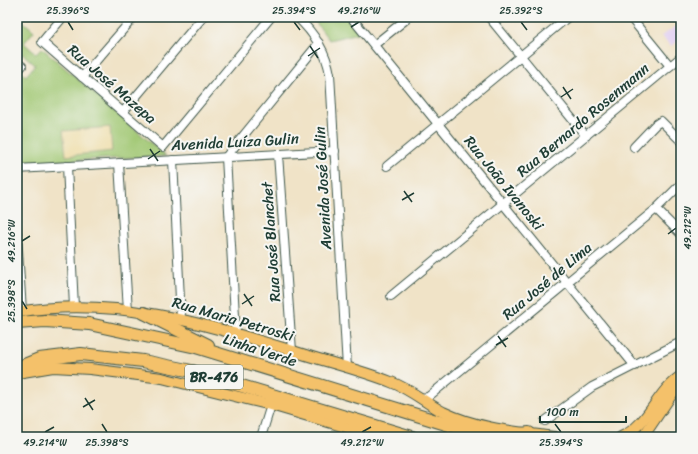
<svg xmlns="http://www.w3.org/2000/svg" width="698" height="454" font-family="Sriracha,sans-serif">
<rect width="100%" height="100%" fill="#f6f6f2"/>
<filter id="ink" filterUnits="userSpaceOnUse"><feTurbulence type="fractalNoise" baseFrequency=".025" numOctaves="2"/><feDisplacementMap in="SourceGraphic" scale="8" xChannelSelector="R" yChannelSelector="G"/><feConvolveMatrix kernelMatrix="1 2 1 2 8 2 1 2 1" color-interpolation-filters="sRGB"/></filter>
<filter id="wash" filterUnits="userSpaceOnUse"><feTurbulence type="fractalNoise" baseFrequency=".012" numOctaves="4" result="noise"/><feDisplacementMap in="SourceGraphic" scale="16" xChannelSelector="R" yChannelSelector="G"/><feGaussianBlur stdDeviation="0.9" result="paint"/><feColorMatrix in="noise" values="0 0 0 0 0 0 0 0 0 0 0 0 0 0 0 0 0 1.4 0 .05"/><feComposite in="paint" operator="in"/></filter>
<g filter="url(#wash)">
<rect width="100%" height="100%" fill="#f0e3c7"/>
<path fill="#e3d3f2" d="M677,26L681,31V39L671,46L661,36Z"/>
<g fill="#a1c873" stroke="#608254">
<path d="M18,17L34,31L24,43L36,54L42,48L166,156L17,163V80L23,73L26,76L35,65L23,54L17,61Z"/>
<path d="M312,17H346L359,33L329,40Z"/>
</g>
<path fill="#eeda9e" stroke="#868c69" d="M110,127L112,151L66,156L63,131Z"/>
</g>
<g filter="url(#ink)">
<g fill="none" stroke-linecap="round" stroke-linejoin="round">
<defs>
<g id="minor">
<path d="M63,17L42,42L163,147L271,17"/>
<path d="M297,17C314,33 326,51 330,74L347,368"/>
<path d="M351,17L635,366"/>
<path d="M489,17L586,136"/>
<path d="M630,17L670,66"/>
<path d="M374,45L409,17"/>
<path d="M17,71L22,66"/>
<path d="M82,77L134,17"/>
<path d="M123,112L203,17"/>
<path d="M634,147L655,125L661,121L681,141"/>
<path d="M278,154L292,351"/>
<path d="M173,160L181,319"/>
<path d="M119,163L128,311"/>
<path d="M67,166L74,307"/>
<path d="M387,166L568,17"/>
<path d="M17,169L335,151"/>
<path d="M656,209L681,234"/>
<path d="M17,234L22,311"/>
<path d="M391,296L681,57"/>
<path d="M236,334L226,157L319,43"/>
<path d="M420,398L428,397L656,209L681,184"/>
<path d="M545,421L592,387L681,342"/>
<path d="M261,437L271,405"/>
</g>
<g id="major">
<path d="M17,312C117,296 202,323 296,352C327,362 360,370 391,382C410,389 426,403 443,412C478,429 518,432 555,437"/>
<path d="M17,373L53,367L90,369L162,378L271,405L379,437"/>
<path d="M621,437C649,425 656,392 681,376"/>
<path d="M643,437L681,381"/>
</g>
<g id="highway">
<path d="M144,313L208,345"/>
<path d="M17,323L45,321L89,324L196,347L488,437"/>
<path d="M17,368L39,359L81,354L143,361L192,371L412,437"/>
<path d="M494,437L529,433"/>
</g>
</defs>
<use href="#minor" stroke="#3e564a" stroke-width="10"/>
<use href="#major" stroke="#3e564a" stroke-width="12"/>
<use href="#highway" stroke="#3e564a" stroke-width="14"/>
<use href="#minor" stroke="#fff" stroke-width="8"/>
<use href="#major" stroke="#f4c16a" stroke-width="10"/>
<use href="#highway" stroke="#f4c16a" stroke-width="12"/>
</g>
</g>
<path fill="none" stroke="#1f3d34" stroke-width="1.5" d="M68,22L73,30M294,22L300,30M521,22L527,30M351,27L359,22M310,46L318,58M308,56L320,48M563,87L571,99M561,97L573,89M150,149L158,161M148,159L160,151M404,191L412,202M402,200L414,193M668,234L676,228M22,241L30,236M244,294L252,306M22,301L27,309M242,304L254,296M498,336L506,347M496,345L508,338M85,398L93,410M83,407L95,400M102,424L107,432M555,424L561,432M45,432L54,427M362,432L371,427"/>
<g text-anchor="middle" stroke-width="4" stroke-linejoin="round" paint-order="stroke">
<rect fill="#f6f6f2" stroke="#60746d" stroke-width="1" x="185" y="365" width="58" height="24" rx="3"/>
<g font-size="14" font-weight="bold" fill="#1f3d34">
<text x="214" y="382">BR-476</text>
</g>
<g font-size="15" fill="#1f3d34" stroke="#f6f6f2">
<text transform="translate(112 84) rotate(41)" y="5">Rua José Mazepa</text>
<text transform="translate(583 120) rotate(-40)" y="5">Rua Bernardo Rosenmann</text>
<text transform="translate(235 142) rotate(-3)" y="5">Avenida Luíza Gulin</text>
<text transform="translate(504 183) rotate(51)" y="5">Rua João Ivanoski</text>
<text transform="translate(323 188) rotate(-93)" y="5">Avenida José Gulin</text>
<text transform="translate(271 242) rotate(-94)" y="5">Rua José Blanchet</text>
<text transform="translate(547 281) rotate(-40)" y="5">Rua José de Lima</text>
<text transform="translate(233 319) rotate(16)" y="5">Rua Maria Petroski</text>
<text transform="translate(260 350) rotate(18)" y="5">Linha Verde</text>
</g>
</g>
<rect width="698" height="454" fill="none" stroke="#f6f6f2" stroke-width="44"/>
<path d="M540 416v6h86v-6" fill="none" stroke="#1f3d34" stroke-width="2"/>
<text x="546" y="416" font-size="12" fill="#1f3d34" stroke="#f6f6f2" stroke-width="3" paint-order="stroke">100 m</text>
<rect x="22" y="22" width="654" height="410" fill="none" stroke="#1f3d34" stroke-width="1.5"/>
<g font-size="10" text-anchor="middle" fill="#1f3d34">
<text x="68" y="14">25.396°S</text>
<text x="294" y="14">25.394°S</text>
<text x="359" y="14">49.216°W</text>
<text x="521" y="14">25.392°S</text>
<text transform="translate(687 228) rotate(-90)" y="4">49.212°W</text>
<text transform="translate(11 241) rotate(-90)" y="4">49.216°W</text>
<text transform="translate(11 301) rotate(-90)" y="4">25.398°S</text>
<text x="45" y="446">49.214°W</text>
<text x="107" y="446">25.398°S</text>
<text x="362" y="446">49.212°W</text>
<text x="561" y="446">25.394°S</text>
</g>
</svg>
